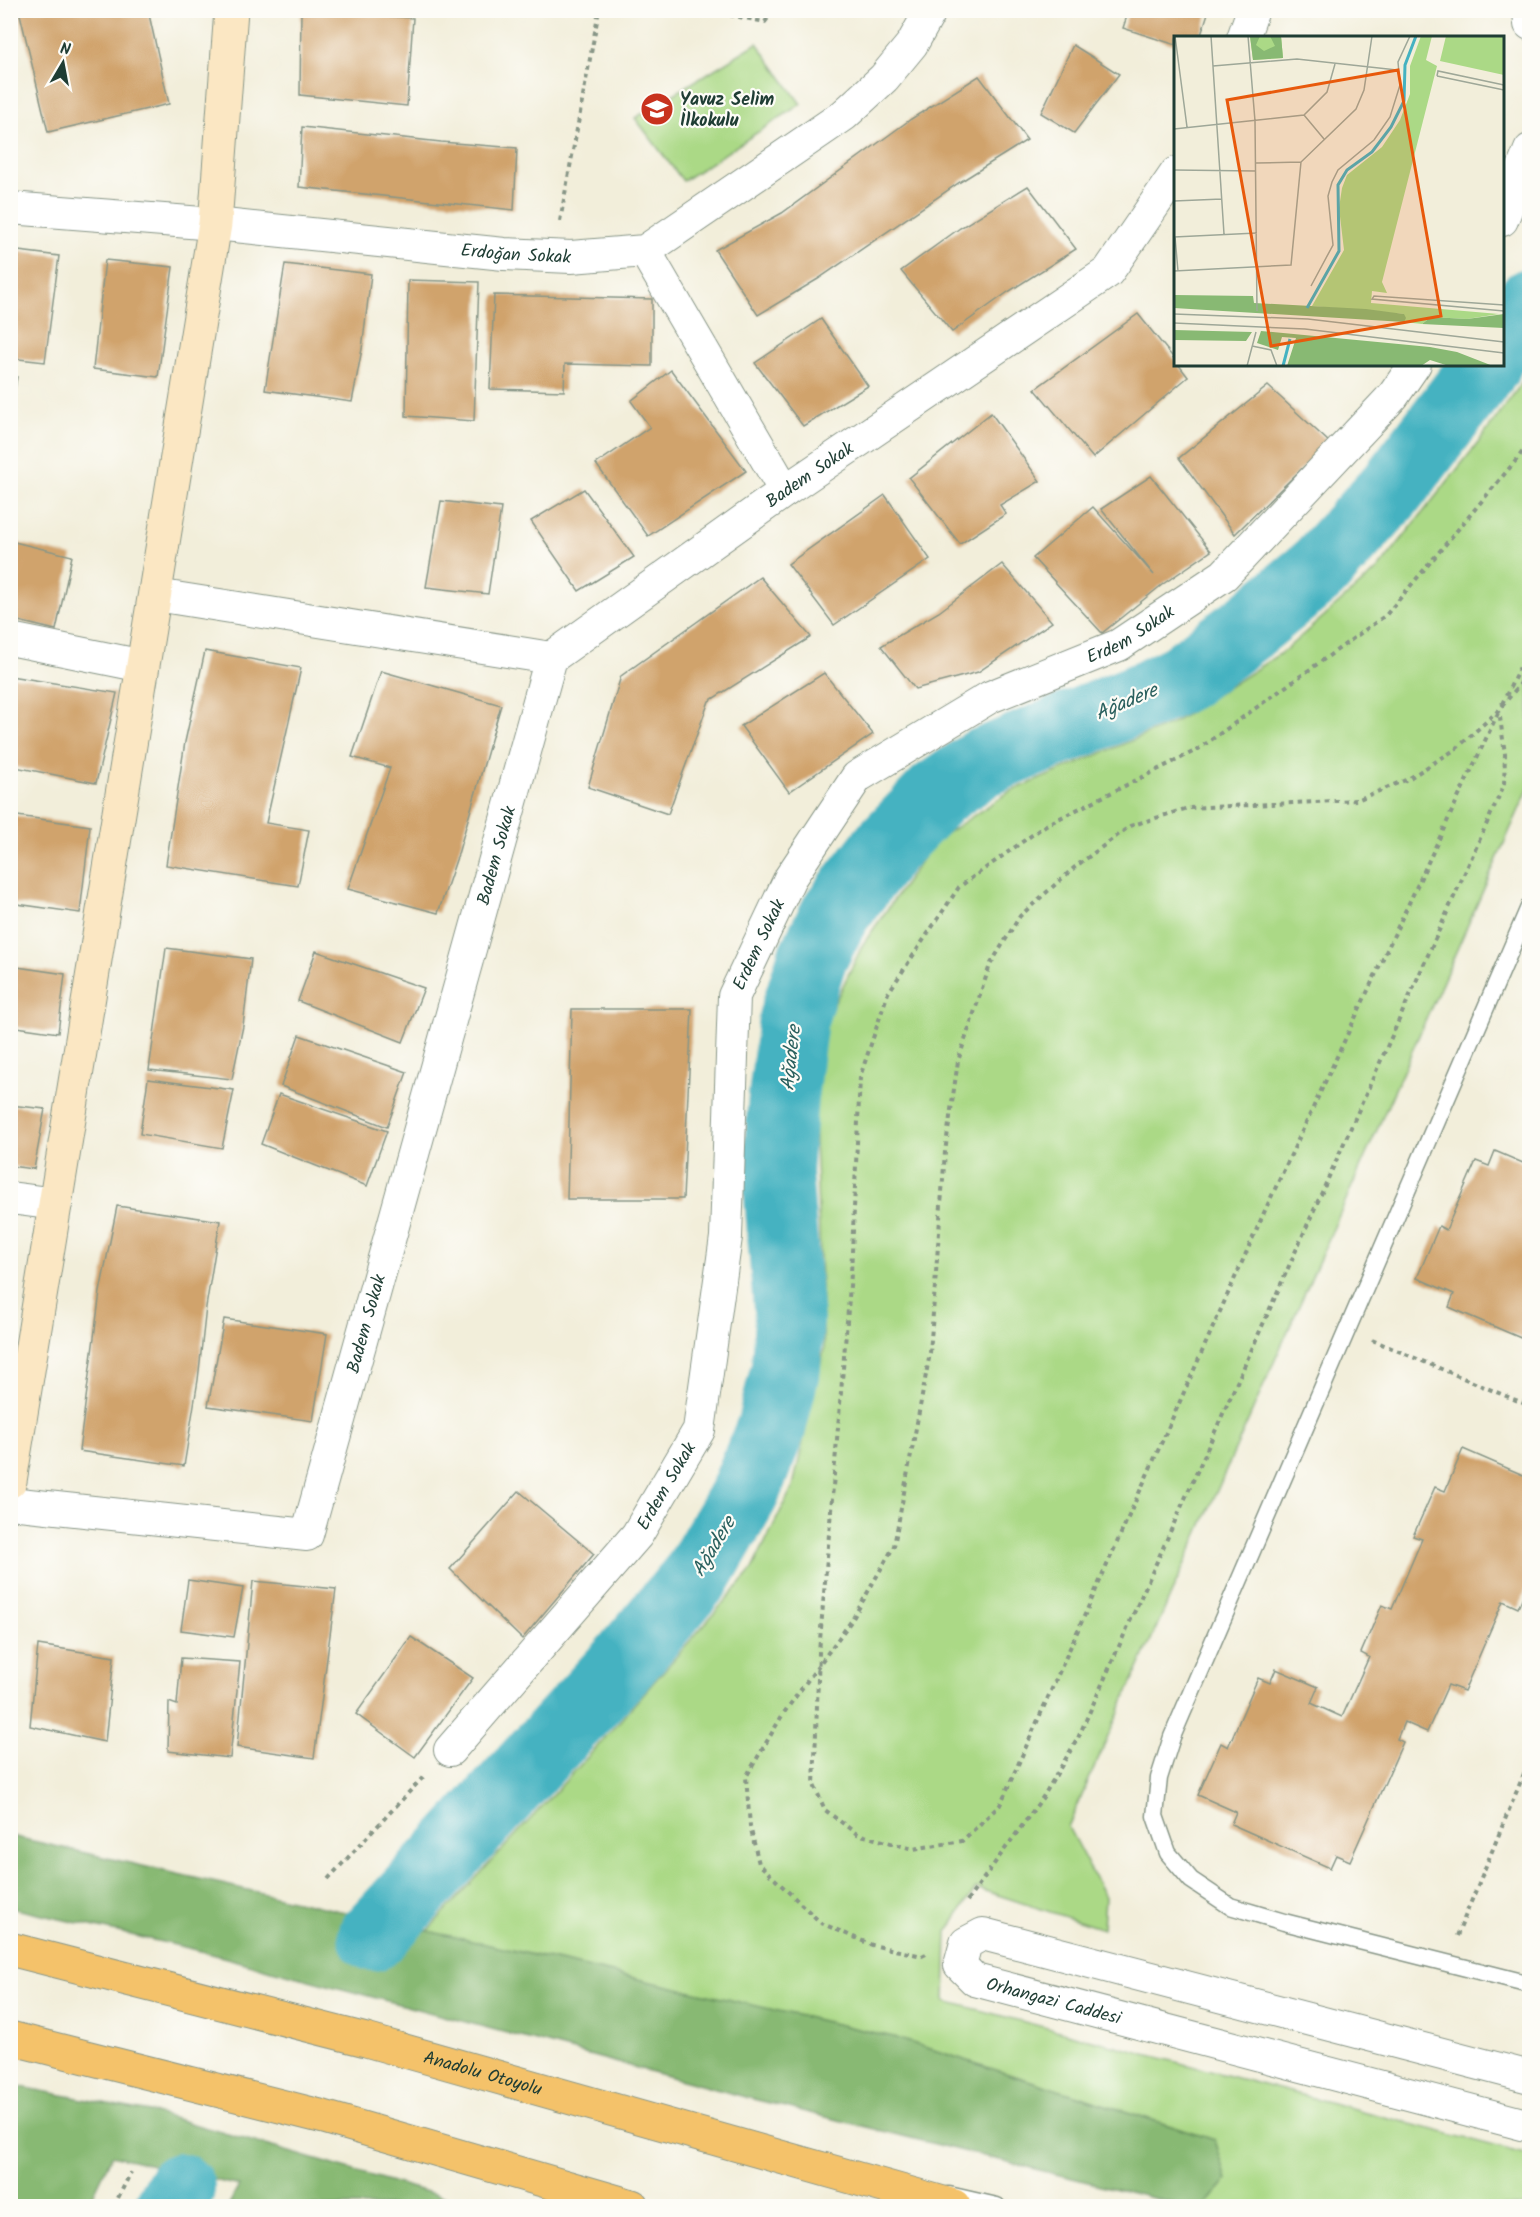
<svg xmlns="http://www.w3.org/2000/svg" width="1540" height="2217" font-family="Kalam,sans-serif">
<rect width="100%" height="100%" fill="#fdfcf7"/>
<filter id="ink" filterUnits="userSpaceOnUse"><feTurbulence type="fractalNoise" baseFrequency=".0167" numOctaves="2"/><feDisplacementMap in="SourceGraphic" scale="12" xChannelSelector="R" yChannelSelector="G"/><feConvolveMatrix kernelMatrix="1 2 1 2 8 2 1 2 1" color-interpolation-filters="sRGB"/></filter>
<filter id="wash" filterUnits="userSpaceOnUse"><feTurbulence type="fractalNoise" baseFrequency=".008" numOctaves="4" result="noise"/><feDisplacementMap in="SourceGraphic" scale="24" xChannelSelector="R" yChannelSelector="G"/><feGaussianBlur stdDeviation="1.35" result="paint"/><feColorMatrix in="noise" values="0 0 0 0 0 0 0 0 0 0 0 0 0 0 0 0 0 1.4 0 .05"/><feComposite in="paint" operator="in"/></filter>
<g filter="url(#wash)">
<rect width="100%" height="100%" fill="#f2eeda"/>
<g fill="#abd986" stroke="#658b5d" stroke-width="1.5">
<path d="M757,43L801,104L683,181L635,118Z"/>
<path d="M1529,373V787L1068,1827L1105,1897L1103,1929L976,1888L947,1932L945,2001L1529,2155V2206H1204L1227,2180L1215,2140L893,2037L426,1932L595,1749L751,1571L793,1486L824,1349L814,1116L827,1019L863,944L934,842L1009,792L1173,723L1284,651L1378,569L1478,443Z"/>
</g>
<g fill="#88b973" stroke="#547b54" stroke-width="1.5">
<path d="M11,1836L893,2037L1215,2140L1227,2180L1204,2206H1185L749,2098L193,1949L11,1908Z"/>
<path d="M11,2085L155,2113L475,2206H228L239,2186L112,2155L88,2206H11Z"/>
</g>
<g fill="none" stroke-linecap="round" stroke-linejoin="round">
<g stroke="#44b2c1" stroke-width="70">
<path d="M1502,343L1530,303"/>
<path d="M373,1936L625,1661L698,1574L744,1494L771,1428L786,1367L789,1319L777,1172L783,1097L793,1019L812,959L836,912L887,846L937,794L982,763L1149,694L1183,677L1249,627L1317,571L1394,486L1487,364"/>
<path d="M170,2206L180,2188"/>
</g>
</g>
<g id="blocks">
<g fill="#d0a36c">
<path d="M19,10H148L169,104L48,132Z"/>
<path d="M301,10L413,18L407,106L300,95Z"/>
<path d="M1129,10H1209L1200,38H1176V45L1123,28Z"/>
<path d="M1073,45L1119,74L1074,133L1041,113Z"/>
<path d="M979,76L1027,140L960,182L818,279L758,315L715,250L782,213L911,119Z"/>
<path d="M302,127L441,142L517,148L514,210L299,187Z"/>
<path d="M1028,186L1076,249L1008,292L952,332L901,271L960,228Z"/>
<path d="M10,250L59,256L45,362L10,358Z"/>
<path d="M105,260L173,267L158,377L93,369Z"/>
<path d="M285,264L371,274L362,349L352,402L265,390Z"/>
<path d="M408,280L479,282L474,421L406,416Z"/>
<path d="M494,295L652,299V366L565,364L564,391L490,389Z"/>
<path d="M1138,314L1176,361V364H1178L1188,377L1093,458L1035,389Z"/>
<path d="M821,319L868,386L803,426L755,363Z"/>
<path d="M671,370L746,471L648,536L596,464L650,427L631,401Z"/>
<path d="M10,376L17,377L12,408H10Z"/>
<path d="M1268,386L1329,442L1235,534L1179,458Z"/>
<path d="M991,413L1040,481L1000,505L1006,514L960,544L909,478Z"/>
<path d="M1151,476L1211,551L1163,584L1102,633L1033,558L1093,507L1154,575L1101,509Z"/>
<path d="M584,489L634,557L579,591L531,521Z"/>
<path d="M885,495L930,559L834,625L788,564Z"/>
<path d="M441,501L501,508L488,594L426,587Z"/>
<path d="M10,541L72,556L56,630L10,619Z"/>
<path d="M1002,564L1052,622L978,672L915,689L881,646L939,612Z"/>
<path d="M760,577L811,637L709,701L668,814L588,787L621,676Z"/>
<path d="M205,651L301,668L266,823L309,830L298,886L166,865L185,742Z"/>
<path d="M381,671L501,705L458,854L438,913L348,889L390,768L352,757Z"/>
<path d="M824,673L873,734L789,792L741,726Z"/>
<path d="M10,676L117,693L96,783L10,766Z"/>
<path d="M10,815L90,826L80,913L10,903Z"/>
<path d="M166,948L251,959L243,1026L232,1079L149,1070Z"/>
<path d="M316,951L424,988L403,1042L298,1001Z"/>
<path d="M10,966L65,974L58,1033L10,1026Z"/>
<path d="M572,1009H692L683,1199H567Z"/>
<path d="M299,1035L407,1072L387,1127L281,1086Z"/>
<path d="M148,1079L234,1090L222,1148L140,1134Z"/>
<path d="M279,1094L387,1131L367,1186L261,1144Z"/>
<path d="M10,1105L45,1109L34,1169L10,1166Z"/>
<path d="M1495,1151L1530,1166V1342L1449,1307L1454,1294L1417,1278L1439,1226L1446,1230L1476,1161L1489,1166Z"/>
<path d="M117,1206L220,1221L206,1307L198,1380L184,1466L79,1451L100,1292Z"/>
<path d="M224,1319L327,1334L313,1421L208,1406Z"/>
<path d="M1463,1449L1530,1478V1525L1527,1530L1530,1531V1580L1518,1608L1503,1601L1464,1691L1448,1685L1427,1732L1404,1722L1397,1739L1403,1742L1350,1861L1336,1855L1330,1868L1231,1824L1236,1812L1198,1795L1221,1743L1228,1747L1258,1678L1270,1683L1276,1669L1318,1687L1311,1703L1342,1717L1369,1657L1361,1653L1382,1605L1392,1609L1422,1539L1413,1536L1435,1487L1445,1491Z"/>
<path d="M519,1491L594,1554L522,1639L450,1569Z"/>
<path d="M188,1580L243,1588L234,1637L181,1630Z"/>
<path d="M253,1581L336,1589L314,1758L237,1747Z"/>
<path d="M411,1637L473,1678L415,1757L356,1714Z"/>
<path d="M38,1645L114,1657L105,1742L30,1726Z"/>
<path d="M181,1658L240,1662L230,1758L168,1751L169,1702L177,1705Z"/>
</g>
</g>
</g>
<g filter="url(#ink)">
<use href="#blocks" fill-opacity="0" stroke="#889687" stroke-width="1.5"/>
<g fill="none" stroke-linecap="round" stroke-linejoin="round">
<defs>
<g id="lane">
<path d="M1530,905L1172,1737L1159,1778L1155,1816L1168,1853L1191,1880L1230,1906L1284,1922L1530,1984"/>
<path d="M949,2195L997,2206"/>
</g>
<g id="street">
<path d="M1529,10L1530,24"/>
<path d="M1243,38L1253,10"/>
<path id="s1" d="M10,208L215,224L504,254L571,257L645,251L844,115L884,78L912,44L931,10"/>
<path d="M1502,220L1530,150"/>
<path d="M645,251L785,491"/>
<path d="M156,595L551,658"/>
<path d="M10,639L143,666"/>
<path d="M10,1198L56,1204"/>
<path id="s2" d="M10,1503L307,1535L551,658L785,491L1108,272L1176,173"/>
<path id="s3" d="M450,1750L637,1535L699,1430L726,1237L734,996L790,878L857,777L990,697L1119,645L1224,575L1393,396L1415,364"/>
<path id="s4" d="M1530,2077L983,1934L966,1943L960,1965L975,1980L1530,2126"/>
</g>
<path id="secondary" d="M10,1481L215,224L231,10"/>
<g id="highway">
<path id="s5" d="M10,1949L366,2040L954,2206"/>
<path d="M10,2038L324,2117L632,2206"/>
</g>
</defs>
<use href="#lane" stroke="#889687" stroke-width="19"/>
<use href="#street" stroke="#889687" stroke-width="34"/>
<use href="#secondary" stroke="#889687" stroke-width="35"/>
<use href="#highway" stroke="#889687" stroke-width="35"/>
<g stroke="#889687" stroke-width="4" stroke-dasharray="4.5 4.5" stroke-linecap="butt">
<path d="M703,10L765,22L774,10"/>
<path d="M560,221L599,10"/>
<path d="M1502,704L1530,646"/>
<path d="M1498,713L1267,1206L1000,1805L962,1841L913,1849L857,1834L825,1810L814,1785L819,1652L851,1274L860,1077L888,993L959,887L1046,825L1197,750L1386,615L1518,458L1530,441"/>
<path d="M1372,1340L1530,1406"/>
<path d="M328,1879L426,1774"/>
<path d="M967,1901L1043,1797L1078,1738L1504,785L1505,754L1499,710"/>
<path d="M1457,1936L1530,1759"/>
<path d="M926,1954L922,1956L872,1945L821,1923L759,1864L750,1826L746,1777L783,1714L852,1620L894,1546L930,1353L945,1152L958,1061L990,965L1020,916L1075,867L1130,826L1188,808L1357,800L1408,779L1456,749L1499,710L1530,672"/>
<path d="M114,2206L131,2172"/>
</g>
<use href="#lane" stroke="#fff" stroke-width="16"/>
<use href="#street" stroke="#fff" stroke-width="32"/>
<use href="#secondary" stroke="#fbe7c3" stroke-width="33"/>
<use href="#highway" stroke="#f4c26a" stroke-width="33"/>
</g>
</g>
<defs>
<symbol id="school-disc" viewBox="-11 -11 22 22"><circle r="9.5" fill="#c8321e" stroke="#fdfcf7"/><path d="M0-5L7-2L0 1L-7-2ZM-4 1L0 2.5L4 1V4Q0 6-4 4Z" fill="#fff"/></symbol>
</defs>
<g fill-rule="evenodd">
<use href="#school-disc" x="638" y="90" width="38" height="38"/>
</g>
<g text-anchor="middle" stroke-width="4.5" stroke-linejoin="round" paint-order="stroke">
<g font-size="18" font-weight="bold" fill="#1f3d34" stroke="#fdfcf7" text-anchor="start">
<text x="680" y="105">Yavuz Selim<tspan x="680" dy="21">İlkokulu</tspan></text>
</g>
<g font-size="18" fill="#1f3d34" stroke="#fdfcf7">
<text dy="6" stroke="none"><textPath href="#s1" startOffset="508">Erdoğan Sokak</textPath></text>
<text dy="6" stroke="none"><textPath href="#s2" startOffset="1526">Badem Sokak</textPath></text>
<text dy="6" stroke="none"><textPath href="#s3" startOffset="1404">Erdem Sokak</textPath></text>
<text dy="6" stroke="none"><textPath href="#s2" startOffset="1004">Badem Sokak</textPath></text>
<text dy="6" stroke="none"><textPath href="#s3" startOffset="900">Erdem Sokak</textPath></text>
<text dy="6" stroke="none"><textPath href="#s2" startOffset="518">Badem Sokak</textPath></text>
<text dy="6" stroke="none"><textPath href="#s3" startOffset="342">Erdem Sokak</textPath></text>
<text dy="6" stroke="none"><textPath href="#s4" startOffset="710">Orhangazi Caddesi</textPath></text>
<text dy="6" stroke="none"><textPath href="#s5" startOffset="489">Anadolu Otoyolu</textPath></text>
</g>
<g font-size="20" font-style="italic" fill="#2a605e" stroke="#fdfcf7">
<text transform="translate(1126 701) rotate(-23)" y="7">Ağadere</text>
<text transform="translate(790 1058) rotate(-84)" y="7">Ağadere</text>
<text transform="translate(713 1546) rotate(-59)" y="7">Ağadere</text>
</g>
</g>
<g transform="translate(1174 36)">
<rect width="330" height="330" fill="#f2eeda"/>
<path d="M76,0H107L109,22L79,24ZM247,0H258L252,24L263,30L208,246L213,257L198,255L197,267L325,278L293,283L257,281L248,288L230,286V278L138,270L170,214L165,172L168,152L173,139L208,111L226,84L236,58V30ZM272,0H330V39L266,25Z" fill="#abd986"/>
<path d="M76,0H86L82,9L90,15L101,10L96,0H107L109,22L79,24ZM0,259L79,260L80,267L192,273L230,278L232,282L230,286L0,272ZM330,278V292L248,288L257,281L293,283ZM0,294L78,296L72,305L0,304ZM87,295L256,311L283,316L319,330H275L256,324L247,330H113L122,302L108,301L104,314L83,307Z" fill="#88b973"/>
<path fill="none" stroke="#44b2c1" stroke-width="3" d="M133,272L165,215L164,149L173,134L198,116L217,91L230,65L231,29L242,0M109,330L116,303"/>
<path fill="none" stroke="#9ea798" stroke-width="1.5" d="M1,0L13,91M37,0L50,198M74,0L81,85L83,275M39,30L123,23L223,34M263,40L264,35L330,49M263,40L330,54M130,79L150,103M0,93L130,79L153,56L161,28M82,127L127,126M0,134L82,135M0,165L48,163M0,201L83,197M1,201L4,235M0,235L117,229L127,126L182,73L190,54L198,0M137,250L159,209L154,160L158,146L164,134L200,104L216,81L226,49L224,26L236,0M330,269L200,260L198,263L330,275M0,278L134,283L330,306M0,287L131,293L330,317M78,310L97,314L103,330M73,330L82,296"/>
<path fill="#e8590c" fill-opacity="0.15" stroke="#e8590c" stroke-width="3" d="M224,34L267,280L97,310L53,64Z"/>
<rect width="330" height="330" fill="none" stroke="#1f3d34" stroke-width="3"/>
</g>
<rect width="1540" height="2217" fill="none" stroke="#fdfcf7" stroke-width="36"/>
<g transform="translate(63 63) rotate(10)" stroke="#fdfcf7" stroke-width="4.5" paint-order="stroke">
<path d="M0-4.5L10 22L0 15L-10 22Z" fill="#1f3d34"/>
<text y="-9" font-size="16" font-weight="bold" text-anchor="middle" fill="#1f3d34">N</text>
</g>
</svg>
